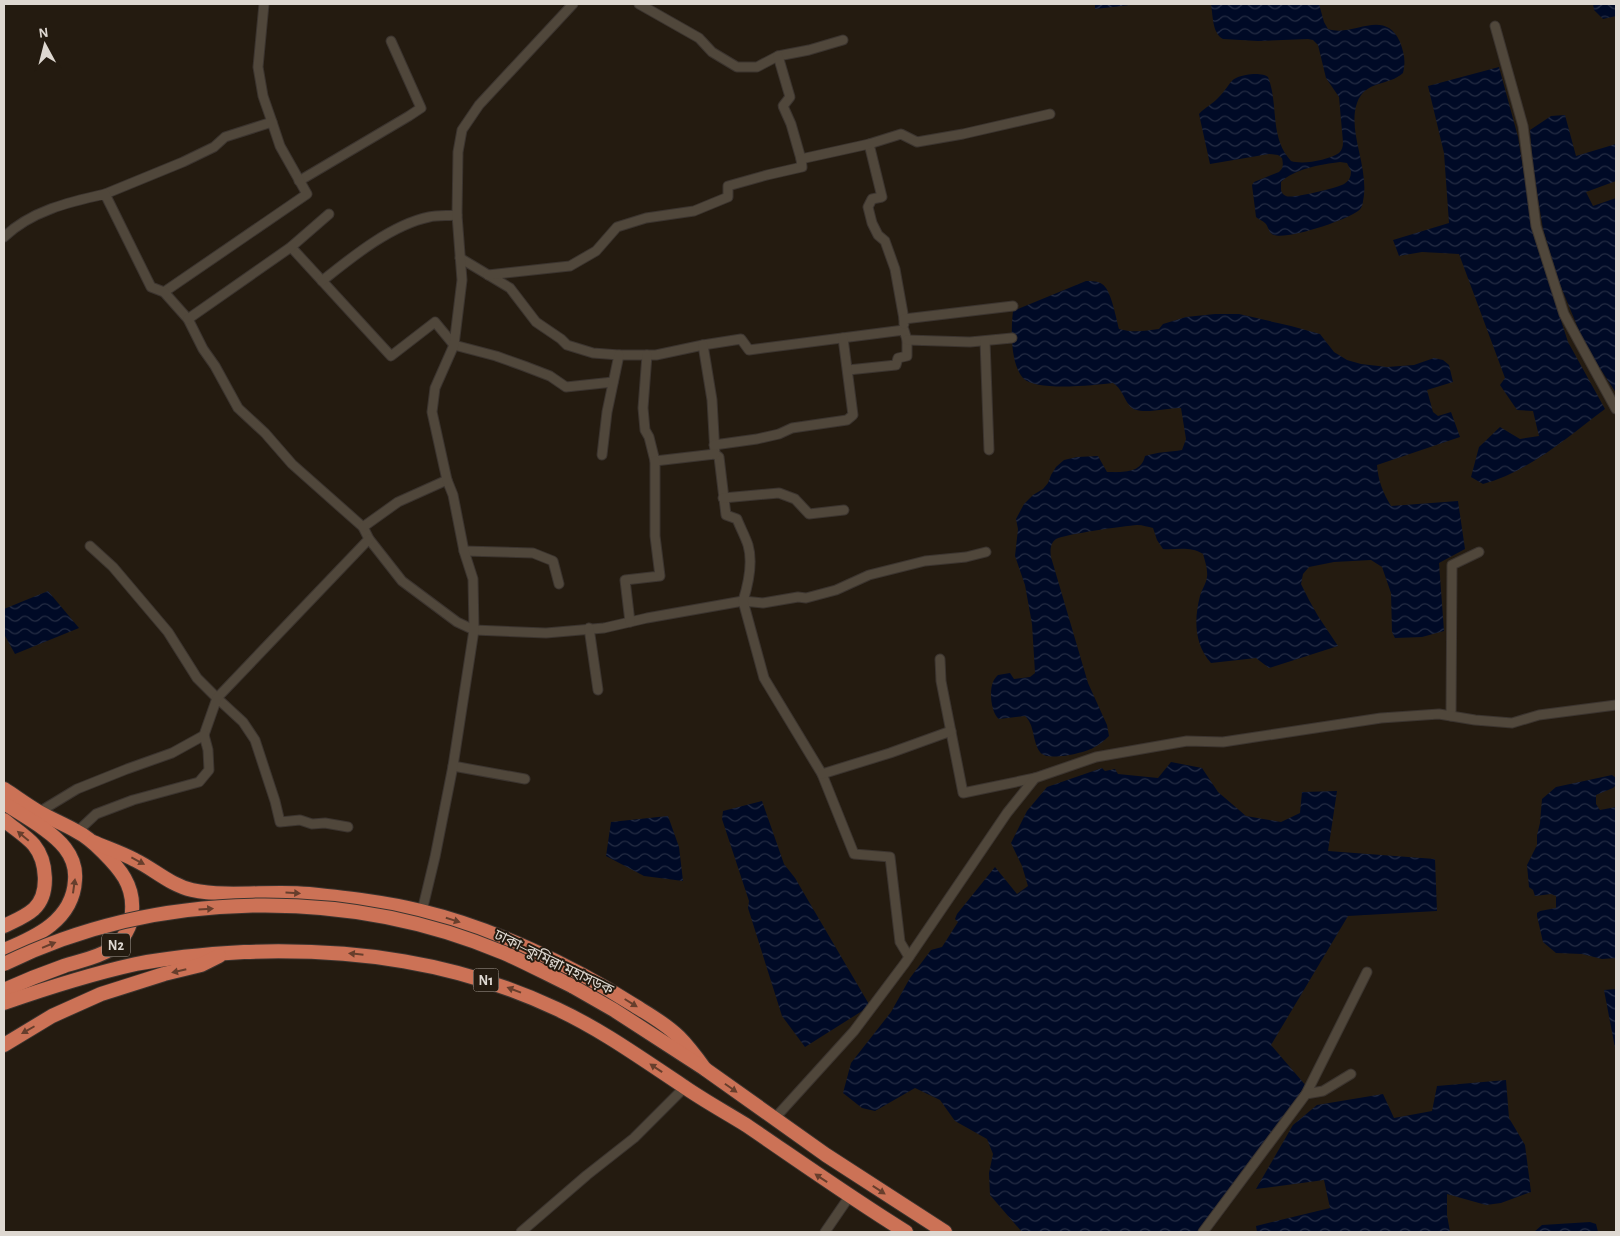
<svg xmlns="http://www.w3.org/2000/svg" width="1620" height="1236" font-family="'Alegreya Sans','Noto Sans Bengali',sans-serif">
<defs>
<pattern id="water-waves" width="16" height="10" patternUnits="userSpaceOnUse" patternTransform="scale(1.25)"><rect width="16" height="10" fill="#000a26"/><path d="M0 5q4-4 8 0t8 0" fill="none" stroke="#252d44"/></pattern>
</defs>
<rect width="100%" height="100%" fill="#241b10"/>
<g fill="url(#water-waves)" fill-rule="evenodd">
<path d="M1095,4H1139L1095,9Z"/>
<path d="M1211,4H1319L1324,22L1328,29C1353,38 1384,7 1400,42C1404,53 1406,61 1403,73C1389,86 1365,80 1357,103C1347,132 1370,168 1363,201C1363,205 1361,209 1358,211C1347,220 1287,240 1274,235C1268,233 1269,227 1265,223C1262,220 1259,220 1256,217L1252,185L1254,182L1279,172C1284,168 1283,163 1282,158L1278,155L1269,154L1210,164L1199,114C1205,107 1213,104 1218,98C1234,82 1227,77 1253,74C1259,74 1264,74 1268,77C1279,105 1269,137 1291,161C1303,165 1328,160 1339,153C1342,150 1343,147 1343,142L1339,97L1326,78L1318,45L1313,40L1308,39L1258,41L1223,39C1212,33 1213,15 1211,4ZM1340,162L1347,163L1351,171C1351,177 1349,181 1344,184C1337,188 1292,199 1286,196C1283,195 1282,193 1281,190V182C1294,169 1322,164 1340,162Z"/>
<path d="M1593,4H1616V16L1603,19L1594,10Z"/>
<path d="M1499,67L1518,137L1534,237L1568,342L1605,409C1566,438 1530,471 1483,484L1471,477L1479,447L1500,427L1520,439L1539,436L1533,411L1517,410L1500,385L1505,378L1459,254L1422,252L1399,256L1393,240L1449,223L1444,153L1428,86Z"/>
<path d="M1565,115L1576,156L1616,144V181L1586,192L1593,206L1616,198V393L1585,345L1559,282L1543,229L1533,168L1530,130L1551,116Z"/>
<path d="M1086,281C1092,281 1098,281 1102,284C1111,289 1116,318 1119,329C1133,333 1145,331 1159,329L1163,324L1186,317L1215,314H1239L1291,326L1320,334L1334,352L1347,360L1361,364L1387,367L1414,365L1434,358L1443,360L1449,365L1453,382L1427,390L1433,412L1438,416L1451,412L1460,437L1377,465C1378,480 1383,493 1391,506L1458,501L1465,549L1439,563L1444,631L1422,637L1395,638L1392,632L1391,593L1382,567L1371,560L1334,562L1309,567L1303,574L1301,584L1309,600L1318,616L1338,646L1269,668L1256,658L1211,663C1194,644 1194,619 1200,596C1202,589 1206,584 1207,577C1208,570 1205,561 1203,554C1190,546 1177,550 1163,549L1157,540L1153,528C1148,527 1143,525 1137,525C1124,526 1066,534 1056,539C1050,543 1050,551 1051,557L1088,683L1107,725L1109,736C1104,741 1099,745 1093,748C1084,753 1046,762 1040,752C1032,741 1035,725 1025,716L999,719C991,713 989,691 993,682C994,679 996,677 998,675L1010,673L1014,679L1030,677L1035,673L1032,624L1025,585L1015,556L1018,529L1016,519L1024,504L1033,495L1043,489L1048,483L1051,475L1056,467L1064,460L1077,457L1098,456L1107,472C1122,472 1141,474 1145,456C1157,452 1170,452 1182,450L1186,439L1181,408C1169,407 1136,417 1129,405C1123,397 1122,389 1113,383C1095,385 1035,392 1023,378C1010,363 1011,329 1013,311Z"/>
<path d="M48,591L79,628L15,654L4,634V609Z"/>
<path d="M1171,762L1202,768L1218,792L1246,816L1281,822L1300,813L1302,792L1337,791L1328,851L1435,859L1437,911L1348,916L1271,1045L1307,1087L1197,1232H1022L990,1195L989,1173L993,1154L987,1139L955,1121L940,1100L915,1088L875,1111L862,1108L843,1093L851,1063L891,1012L910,978L931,950L942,947L958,922L955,919L957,914L995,867L1017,894L1028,886L1022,866L1011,843L1027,811L1047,787L1102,768L1105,771L1115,769L1118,774L1158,778Z"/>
<path d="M1612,775L1616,778V785L1613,788L1596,795V804L1600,810L1616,807V958L1602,959L1582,954L1556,953L1543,942L1537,916V913L1540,911L1556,908V896L1551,894L1535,896L1533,890L1529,887L1527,865L1537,845V835L1540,823L1542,799L1556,787Z"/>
<path d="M762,801L784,864L795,878L870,1006L805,1047L782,1016L748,908L749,901L722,819L723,811Z"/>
<path d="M668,816L679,847L683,881L644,876L606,856L611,822Z"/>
<path d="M1616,989V1053L1604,990Z"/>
<path d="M1506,1080L1509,1118L1525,1145L1531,1192L1501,1203L1486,1205L1447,1194V1215L1450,1232H1257L1256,1226L1330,1208L1324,1180L1256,1189L1293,1125L1317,1105L1383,1094L1394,1118L1432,1111L1437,1086Z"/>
<path d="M1590,1222L1596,1224L1598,1232H1534L1542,1225Z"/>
</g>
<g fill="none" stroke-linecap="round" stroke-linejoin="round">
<defs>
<g id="minor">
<path d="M264,4L258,67L263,96L272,122"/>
<path d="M639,4L699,38L712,52L737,67H757L778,56L809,50L843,40"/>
<path d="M1495,26L1523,126L1536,226L1564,314L1616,409"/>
<path d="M778,56L790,97L783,106L791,124L801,159"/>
<path d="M869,144L882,197L872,199L868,207L872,223L878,235L885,241L895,269L904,319"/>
<path d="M299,181L409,116L421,108L391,41"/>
<path d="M105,194L183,162L214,147L225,137L272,122L280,146L307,194L164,292"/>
<path d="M4,237C31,211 69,202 105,194L151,287L164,292L188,319L203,349L215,366L238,408L265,433L292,464L363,527L369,539L402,581L457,622L474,630L546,633L604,628L647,618L743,601L763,603L798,597L806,598L836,590L869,575L925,561L966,557L986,552"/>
<path d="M291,247L391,356L435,322L454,345L496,356L524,366L550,376L566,387L613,382"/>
<path d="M460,258L510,288L536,322L561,339L567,345L593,353L619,355H656L703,345L741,339L749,350L904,330L907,340V356L898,358L896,365L848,370"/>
<path d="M488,275L570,266L596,251L617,227L646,218L694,211L728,197V186L767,175L802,167L801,159L869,144L901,134L917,142L963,134L1050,114"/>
<path d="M322,281C352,257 391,225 429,217C438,215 448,216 457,215"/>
<path d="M188,319L291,247L329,214"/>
<path d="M904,324V319L1013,306"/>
<path d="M907,340L970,342L1012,338"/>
<path d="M985,341L989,450"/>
<path d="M703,345L712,400L715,454L719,457L726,515L737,519C740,527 745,536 748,545C753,562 748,585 743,601L764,678L822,774L854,854L890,857L900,942L909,957"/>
<path d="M647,355L643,408L645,430L649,437L655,461L715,454"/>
<path d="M714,445L757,439L779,434L792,428L847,420L853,415L843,338"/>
<path d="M602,455L607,412L619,355"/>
<path d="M723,498L779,493L795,499L809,514L844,510"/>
<path d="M363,527L398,502L447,480"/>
<path d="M90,546L113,567L168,632L197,678L217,698L243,722L255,740L275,801L280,822L300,820L312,824L325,823L348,827"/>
<path d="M464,551L533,553L553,561L559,584"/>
<path d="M630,622L625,580L660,576L655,536V461"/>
<path d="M589,628L598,690"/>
<path d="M940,659L941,681L963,793L1035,778"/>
<path d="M1451,716L1452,565L1479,552"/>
<path d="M453,766L525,779"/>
<path d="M822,774L890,753L951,731"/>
<path d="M39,812L77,789L127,769L172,753L201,737L204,735L217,698L369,539"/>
<path d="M78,831L96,814L133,800L199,782L209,770L208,750L204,735"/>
<path d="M422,911L435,857L453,766L474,630L473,579L464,551L453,495L447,480L432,412L435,388L454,345L462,280L457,215L458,152L462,130L479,105L573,4"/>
<path d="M1306,1094L1367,972"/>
<path d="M775,1118L854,1031L905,963L1007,813L1035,778L1096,757L1187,741L1223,742L1381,718L1439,714L1475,720L1512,723L1539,715L1616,705"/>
<path d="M521,1232L587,1175L634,1138L685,1087"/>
<path d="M825,1232L849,1197"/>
<path d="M1203,1232L1306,1094L1323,1091L1351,1074"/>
</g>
<g id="trunk">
<path d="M4,789C15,796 27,805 39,812C51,819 64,824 76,831C86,836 95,844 103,852C120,869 134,885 132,911C132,926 123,941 111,949C97,958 79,961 64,966C44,973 24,981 4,990"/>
<path d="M4,803C22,815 52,831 65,848C72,857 76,868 75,880C73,920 36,937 4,950"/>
<path d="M4,820C13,828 25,835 34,845C47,861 50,894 34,909C25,917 14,921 4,926"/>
<path d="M93,842C107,848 122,853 135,860C154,869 170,885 192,890C229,898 271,890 309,894C347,898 385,902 421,911C492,928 571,965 632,1004C648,1014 665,1023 679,1037C688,1046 697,1058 705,1069"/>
<path d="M572,986L614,1010L705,1069L826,1155L945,1232"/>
<path d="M4,1003C47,988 91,974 136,964C172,957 208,954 244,952C354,948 457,962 557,1009C602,1030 642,1059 683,1086C703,1100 725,1112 746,1125C799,1161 851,1198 906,1232"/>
<path d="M4,1045L52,1016L101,994L164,974L201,965L219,956"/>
</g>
</defs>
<use href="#minor" stroke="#3b342f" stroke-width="11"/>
<use href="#trunk" stroke="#3b342f" stroke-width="16"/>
<use href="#minor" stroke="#50473b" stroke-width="9"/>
<use href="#trunk" stroke="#cc7256" stroke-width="14"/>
<defs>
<path id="trunk-bridge" d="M4,964C157,889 347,887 504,953C527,963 549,975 572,986"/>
</defs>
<use href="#trunk-bridge" stroke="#3b342f" stroke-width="16" stroke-linecap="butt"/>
<use href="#trunk-bridge" stroke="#cc7256" stroke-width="14"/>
</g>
<defs><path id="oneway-solid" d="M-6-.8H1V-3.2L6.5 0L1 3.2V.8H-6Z" transform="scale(1.25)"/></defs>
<g fill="#673e2c">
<use href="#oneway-solid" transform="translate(23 836) rotate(-140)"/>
<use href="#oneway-solid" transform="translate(138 861) rotate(28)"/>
<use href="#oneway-solid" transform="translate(74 886) rotate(-82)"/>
<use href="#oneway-solid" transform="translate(293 893) rotate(3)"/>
<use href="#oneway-solid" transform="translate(206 909) rotate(-4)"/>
<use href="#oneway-solid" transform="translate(453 920) rotate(17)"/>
<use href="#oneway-solid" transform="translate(49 945) rotate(-22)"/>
<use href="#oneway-solid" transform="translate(356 954) rotate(-174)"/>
<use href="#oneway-solid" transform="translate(179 971) rotate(167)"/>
<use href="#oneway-solid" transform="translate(514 990) rotate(-159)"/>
<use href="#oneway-solid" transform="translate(631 1003) rotate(32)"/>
<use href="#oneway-solid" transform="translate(28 1030) rotate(150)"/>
<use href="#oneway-solid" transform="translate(656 1068) rotate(-146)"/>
<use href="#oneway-solid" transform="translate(731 1088) rotate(35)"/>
<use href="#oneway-solid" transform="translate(821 1178) rotate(-146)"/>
<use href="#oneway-solid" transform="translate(879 1190) rotate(33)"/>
</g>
<g text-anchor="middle" stroke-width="4" stroke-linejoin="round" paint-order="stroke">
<g fill="#241b10" stroke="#a69f97" stroke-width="1">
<rect x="102" y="933.5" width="28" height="23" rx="4"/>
<rect x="473.5" y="968.5" width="25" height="23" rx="4"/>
</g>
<g font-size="14" font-weight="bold" fill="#ded8d1">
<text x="116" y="950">N2</text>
<text x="486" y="985">N1</text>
</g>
<g font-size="15" fill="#ded8d1" stroke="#241b10">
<text transform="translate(554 962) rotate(26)" y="5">ঢাকা–কুমিল্লা মহাসড়ক</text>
</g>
</g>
<rect width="1620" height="1236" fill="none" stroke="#ded8d1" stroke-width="10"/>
<g transform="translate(45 45) rotate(353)" stroke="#241b10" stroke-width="4" paint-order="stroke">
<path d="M0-4L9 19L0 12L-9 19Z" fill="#ded8d1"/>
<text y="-8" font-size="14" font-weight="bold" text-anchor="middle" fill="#ded8d1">N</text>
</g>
</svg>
